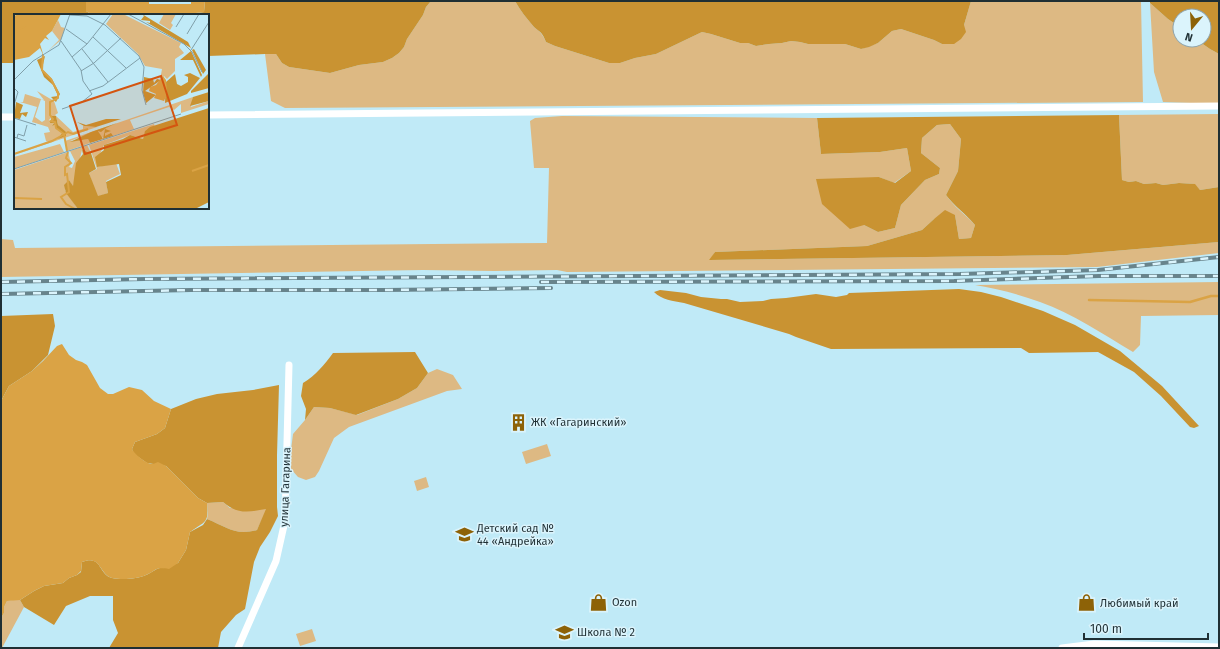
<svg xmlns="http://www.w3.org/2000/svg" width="1220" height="649" font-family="'Fira Sans',sans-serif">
<rect width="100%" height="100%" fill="#c0eaf7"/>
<g fill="#ddb983">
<path d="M431,1H515C520,10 527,19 534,27C541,33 542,33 546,42L555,46L609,63H620L635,58L656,54L702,32L711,34L740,43H748L756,46L769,44L782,43L791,41L800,42L808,44H845L861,49L878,43L892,31L901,29L934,40L942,44L964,25L971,1H1141L1143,102L285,108L271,101L265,54H276L282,63L289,67L330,73L359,65L383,62L392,58L399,53L404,47L407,39L423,15L426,7Z"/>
<path d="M1150,3L1168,19L1180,27V40H1197L1210,49L1219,54V104L1163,102L1154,72Z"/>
<path d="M1219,114V187L1200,190L1194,184L1179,183L1163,185L1156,183L1144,184L1136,181L1129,182L1122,180L1119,115Z"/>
<path d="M562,116L817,118L821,154L880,152L907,148L911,171L894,183L879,177L864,225L878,232L895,228L901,205L925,180L939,174L940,168L921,153L922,138L937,125L950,124L961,139L958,171L946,195C954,207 966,215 975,225L971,238L959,239L955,215L934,219L922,230L867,246L715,252L710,260L1067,255L1219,242V253L1097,267L567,272L557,270L494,271L423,270L1,277V239L13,240L15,248L547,243L549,168H534L530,121L535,118Z"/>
<path d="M1219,282V315L1141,316L1140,345L1133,352C1103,334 1073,314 1040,302C1019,294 997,289 975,285Z"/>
<path d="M437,369L453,375L462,389L447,391L349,427L334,438L319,471L315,477L306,480L298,477L291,469V450L293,434L305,420L314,407L330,408L357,415L398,399L417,388L428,373Z"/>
<path d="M547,444L551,456L526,464L522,452Z"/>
<path d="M426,477L429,487L417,491L414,481Z"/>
<path d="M223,502L230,508L267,509L257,530C235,536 227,527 207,519L208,513L207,503Z"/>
<path d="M13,600H20L24,607L2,648H1V618L4,613V607L7,601Z"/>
<path d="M312,629L316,641L300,646L296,634Z"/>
</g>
<g fill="#c99332">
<path d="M1,1H86V11L93,15H15V63H1Z"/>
<path d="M205,1H431L426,7L423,15L407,39L404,47L399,53L392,58L383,62L359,65L330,73L289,67L282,63L276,54H265L208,56V15H180L204,12Z"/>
<path d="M515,1H971L964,25L966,32L961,39L954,44H942L934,40L901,29L892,31L878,43L869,47L861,49L845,44H808L800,42L791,41L782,43L769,44L756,46L748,43H740L711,34L702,32L656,54L635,58L620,63H609L555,46L546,42C542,32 541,33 534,27C527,19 520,10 515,1Z"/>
<path d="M1150,1H1219V54L1210,49L1197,40H1204V16H1180V27L1168,19L1150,3Z"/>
<path d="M1119,115L1122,180L1129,182L1136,181L1144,184L1156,183L1163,185L1179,183L1195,184L1200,190L1219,187V242L1067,255L709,260L715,252L867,246L922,230L934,219L945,210L955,215L959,239L971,238L975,225C966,214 954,206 946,195L958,171L961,139L950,124L937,125L922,138L921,153L940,168L939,174L925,180L901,205L895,228L878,232L864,225L850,229L822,204L816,179L879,177L895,183L911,171L907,148L880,152L821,154L817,118Z"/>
<path d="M959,289L981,292L1001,297L1043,311L1075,325L1120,351L1162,386L1199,426L1194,428L1190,427L1161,396L1134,372L1098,352L1029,353L1021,348L831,349L796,337L789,334L684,303C673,301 662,300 654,292L660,290L686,293L701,297L721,299H727L740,302L763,301L771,299L786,298L816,294L836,297L847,295L849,293Z"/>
<path d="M53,314L55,326L48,355L32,371L9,386L1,401V316Z"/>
<path d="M415,352L428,373L417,388L398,399L356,415L330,408L314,407L305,420L306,409L301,396L303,383C316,375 324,365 333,353Z"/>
<path d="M279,385L277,455V507L278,516L270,532L260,547L254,562L245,609L236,615L221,632L218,648H109L118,633L113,620V596H90L66,606L54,625L24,607L20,600L34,591L44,586L63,583L69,578L77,575L81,572L82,562C102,554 98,574 112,578C122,580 137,579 146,575C151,573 155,569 160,568C166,566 172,565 178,563L186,550L190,532L203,525L207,519C227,527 235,536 257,530L266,509C249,512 238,515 223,502L207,503L198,498L166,466L147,463L134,454L132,449L135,442L157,434L165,428L171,409L196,399L217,394L253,390Z"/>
</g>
<g fill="#daa345">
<path d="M86,1H149V4H191V1H205L204,12L180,15H93L86,11Z"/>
<path d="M62,344L69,355L76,360L82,362L87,365L100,388L108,394H113L129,387L142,390L154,401L171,409L165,428L157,434L135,442L132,449C134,454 146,463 151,464C154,464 155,463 158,462L166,466L198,498L207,503C209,524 205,521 190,532L186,550L178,563L169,569C154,567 158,570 146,575C137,579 122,580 112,578C99,574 101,554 82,562L81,571L77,575L69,578L63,583L44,586L34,591L20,600L7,601L4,607V613L1,618V401L9,386L32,371L43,361L57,346Z"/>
</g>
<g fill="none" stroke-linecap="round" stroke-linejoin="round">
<path stroke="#daa345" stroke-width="2.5" d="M1089,300L1190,302L1211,296H1219"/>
<g stroke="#fff" stroke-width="7">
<path d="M208,115L1219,106"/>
<path d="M1,117H15"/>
<path d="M238,648L276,561L285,521L289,365"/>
<path d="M1062,648L1094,644L1219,647"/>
</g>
<defs>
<g id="rail">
<path d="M1,282L144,279L960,274L1098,270L1219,257"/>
<path d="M541,282L954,281L1099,276H1219"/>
<path d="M1,294L191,290H386L551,288"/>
</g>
</defs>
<use href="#rail" stroke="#68848c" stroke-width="4"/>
<use href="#rail" stroke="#dbf4fc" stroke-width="2.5" stroke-dasharray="8" stroke-linecap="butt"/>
</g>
<defs>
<symbol id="building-bare" viewBox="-9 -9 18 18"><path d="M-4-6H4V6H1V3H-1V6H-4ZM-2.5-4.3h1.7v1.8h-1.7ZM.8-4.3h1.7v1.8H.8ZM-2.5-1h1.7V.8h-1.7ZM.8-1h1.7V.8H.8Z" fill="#8d6207" stroke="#dbf4fc" stroke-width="2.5" paint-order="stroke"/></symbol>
<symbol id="school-bare" viewBox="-9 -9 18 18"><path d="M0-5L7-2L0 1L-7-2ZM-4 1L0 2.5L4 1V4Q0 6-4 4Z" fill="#8d6207" stroke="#dbf4fc" stroke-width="2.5" paint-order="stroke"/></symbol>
<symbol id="shop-bare" viewBox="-9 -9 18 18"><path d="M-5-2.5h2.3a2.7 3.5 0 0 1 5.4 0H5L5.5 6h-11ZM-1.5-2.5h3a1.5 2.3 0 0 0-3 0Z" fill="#8d6207" stroke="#dbf4fc" stroke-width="2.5" paint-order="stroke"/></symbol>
</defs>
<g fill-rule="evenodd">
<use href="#building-bare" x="506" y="410" width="25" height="25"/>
<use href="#school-bare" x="452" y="522" width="25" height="25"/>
<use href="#shop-bare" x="586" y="590" width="25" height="25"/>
<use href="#shop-bare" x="1074" y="590" width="25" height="25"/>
<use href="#school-bare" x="552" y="620" width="25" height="25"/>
</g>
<g text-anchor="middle" stroke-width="3" stroke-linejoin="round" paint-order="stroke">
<g font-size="11" fill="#1f2f34" stroke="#dbf4fc" text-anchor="start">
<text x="531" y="426">ЖК «Гагаринский»</text>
<text x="477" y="532">Детский сад №<tspan x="477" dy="13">44 «Андрейка»</tspan></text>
<text x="612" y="606">Ozon</text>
<text x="1100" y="607">Любимый край</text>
<text x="577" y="636">Школа № 2</text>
</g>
<g font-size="11" fill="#1f2f34" stroke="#dbf4fc">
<text transform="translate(285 487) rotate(-88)" y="4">улица Гагарина</text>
</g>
</g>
<g transform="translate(14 14)">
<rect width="195" height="195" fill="#c0eaf7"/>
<path d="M99,0H109L167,29L165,33L170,39L161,45V57L153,65L150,62L146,66L148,55L131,52L124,40L92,10ZM150,0H162L157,9L159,11L156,16L145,9ZM44,6L47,13L51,14L47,26L34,37L45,26L38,17ZM23,77L40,87L44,99L41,101L59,118L69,115V112L83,113L0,141L35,128L32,127L30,119L36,118L34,113L18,108L23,93L6,88H9L11,80L30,86ZM27,85L31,87V106L28,108L21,103ZM39,102H42L44,111L52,121L45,124L48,119L42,115L41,109L38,112L40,109L35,106ZM179,83L177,93L195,87V90L167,99V90L160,96L155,93L116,106L120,115L99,122H91L90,117V123L87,124L84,117L103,109L56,127L74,125L76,129L53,137L51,127ZM140,110L141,113L132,116L129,125L116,121L90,131L83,147V153L102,149L106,160L92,167L94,179L83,183L75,159L83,155L75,131ZM46,130L50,138L0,155V143ZM73,131L77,139L68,136L59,173L55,166L51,176L64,195H0V156L54,138L57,149L55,153L58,154L61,147L56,137Z" fill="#ddb983" fill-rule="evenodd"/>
<path d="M128,0L174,28L177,34L132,8L136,9V7L127,6L130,2ZM180,35L192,56L189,60L178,36ZM177,37L188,61L187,63L179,46H166ZM31,42L28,55L38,65L46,80L42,88L37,83L44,82L39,71L30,63L23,46ZM176,59L186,64L173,80L151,89L152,68L161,60L163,70L167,72L174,68V63L170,61ZM194,60L195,74L177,79V77ZM130,63L139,65L140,69L143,65L147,66L131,77L142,81L132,89L129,79ZM195,78V87L176,92L179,83ZM2,88L9,91L6,99L14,98L12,103L8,100L6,105L0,104ZM195,94V188L181,195H64L52,179L50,171L55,166L59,172L62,149L69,140L68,136L77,139L82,155L75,159L84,182L94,179L92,168L107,161L105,150L83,153L81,143L90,136V131L109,125L116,121L129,125L131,117L136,113ZM38,102H42L44,111L52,118V122L44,125L48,119L42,115V110L38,112L40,109H36ZM92,105H107L82,113L70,112L63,108L72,111ZM103,109L92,114L87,118L84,117L89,125L91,115L97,117L91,119V122L97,119L99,122L76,129L74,125L56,128L77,118Z" fill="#c99332"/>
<path d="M5,0H47L38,17L32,22L35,26L31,24L26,30L30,43L26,34L15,43L0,46V2ZM149,62L152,66L153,80L150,87L140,84L142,80L135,77L136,73L142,71Z" fill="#daa345"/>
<path fill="none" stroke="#daa345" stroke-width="2" d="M0,17L10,13L24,0M29,40L28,56L37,65L44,79V84L36,88V101L39,105L37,107L41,108L42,114L50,120L53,137M54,138L52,144L57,149L51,153V161L53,160L55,178L47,183L52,190L61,195M0,140L38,127L54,118L59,120L74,115M178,157L195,151M0,184L28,185"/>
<path fill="none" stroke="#809fa9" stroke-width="1" d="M114,0L170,30L178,38L188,58M56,1L73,2L91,11L125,42L130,53L128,76L132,91M162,13L170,0M52,15L73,30M173,20L185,0M79,23L112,54M47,27L67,56L69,67L78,80L68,88L48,95M68,35L94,68M177,36L195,8M58,43L73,30L97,0M67,57L80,49L107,24M0,66L19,47L45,31L56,0M0,74L4,78L0,91M75,77L89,72L126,44M0,104L22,111M0,123L12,127M3,124L4,120L10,122L13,111M0,155L167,100"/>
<path fill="#d45510" fill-opacity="0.15" stroke="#d45510" stroke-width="2" d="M147,62L163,111L71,140L56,92Z"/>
<rect width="195" height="195" fill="none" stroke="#1f2f34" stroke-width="2"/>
</g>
<rect width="1220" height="649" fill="none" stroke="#1f2f34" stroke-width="4"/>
<g transform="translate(1192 28) rotate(198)"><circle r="19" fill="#dbf4fc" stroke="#90a5ac"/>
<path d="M0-3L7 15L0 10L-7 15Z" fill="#8d6207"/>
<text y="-6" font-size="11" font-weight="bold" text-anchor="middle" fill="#1f2f34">N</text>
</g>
<path d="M1084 633v6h124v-6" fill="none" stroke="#1f2f34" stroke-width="2"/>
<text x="1090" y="633" font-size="12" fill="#1f2f34" stroke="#dbf4fc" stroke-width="3" paint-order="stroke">100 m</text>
</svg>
